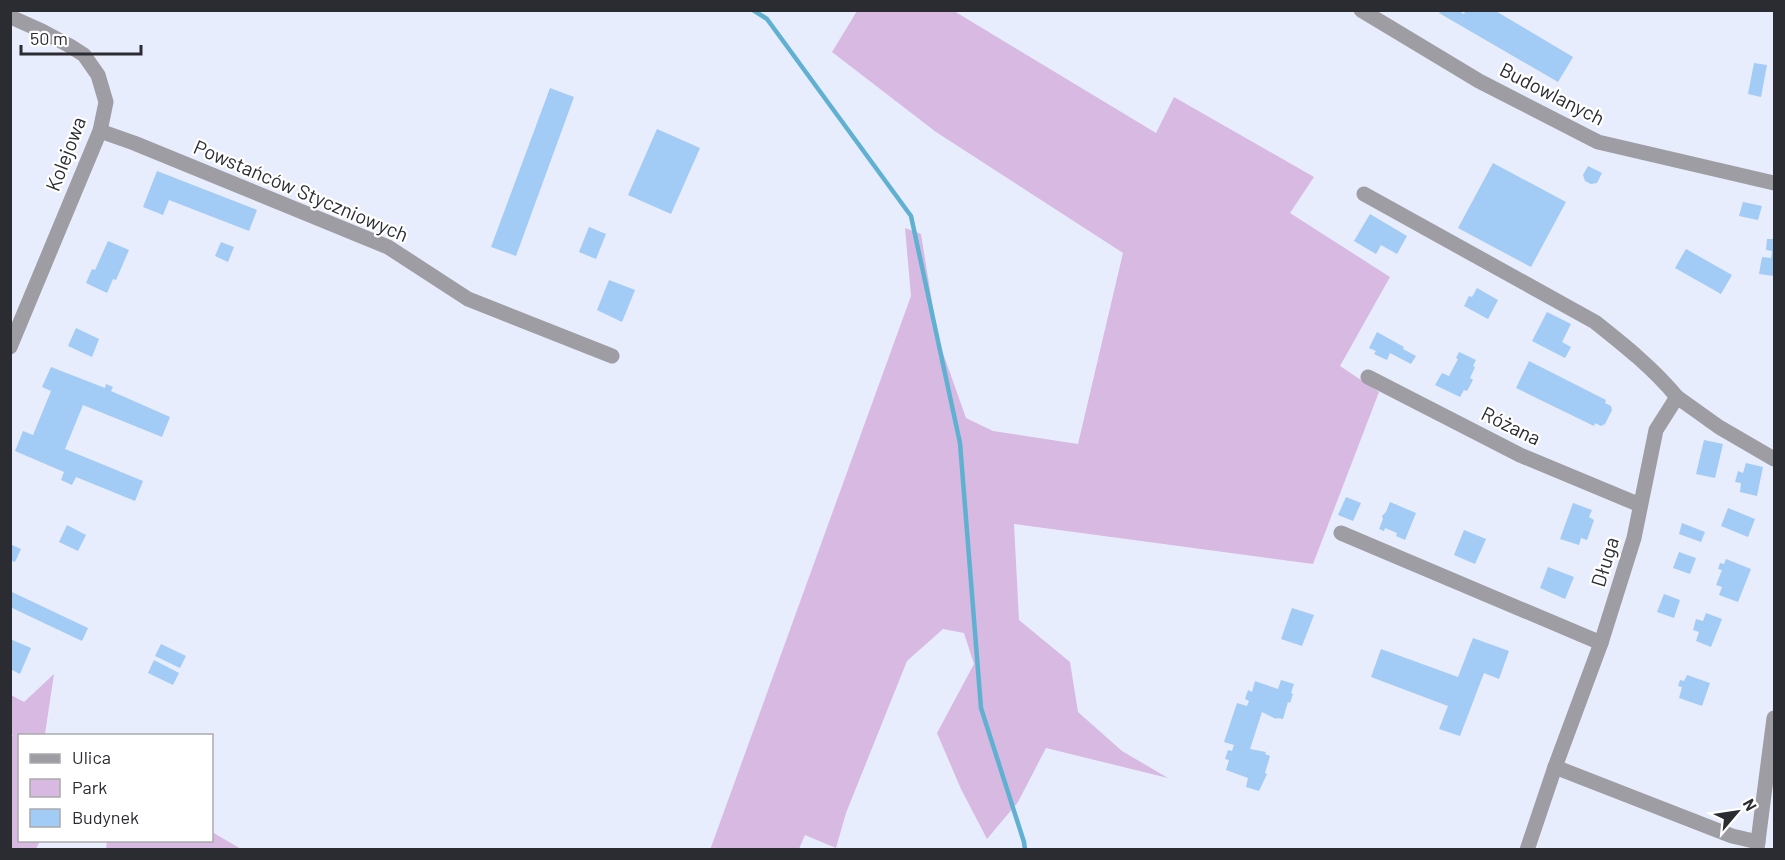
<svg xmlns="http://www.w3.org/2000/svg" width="1785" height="860" font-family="Barlow,sans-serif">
<rect width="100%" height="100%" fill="#e8edfd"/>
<g fill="#d7b9e2">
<path d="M857,11H954L1156,133L1174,97L1314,177L1290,213L1390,277L1340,366L1379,392L1313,564L1014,524L1019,620L1070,662L1078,712L1122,751L1168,778L1046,748L1018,802L987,839L961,789L937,733L974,664L964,633L943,629L907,661L846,813L836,848L805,835L799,849L710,850L911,296L905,228L921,234L938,339L966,418L993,431L1078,444L1123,253L936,132L832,52Z"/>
<path d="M54,674L45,734L46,735L20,736V840L40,841L36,849H11L10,739L13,735L11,734V695L24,702Z"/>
<path d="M212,832L241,849H106L107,841L212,840Z"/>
</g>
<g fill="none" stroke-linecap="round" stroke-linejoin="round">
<path stroke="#60b1d1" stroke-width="4.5" d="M753,10L767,19L911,216L960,443L981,708L1024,842L1025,850"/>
</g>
<g fill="#a2cbf5">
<path d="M1441,10H1457L1464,14L1466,10H1494L1573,57L1558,82L1439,13Z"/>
<path d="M1754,63L1767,65L1761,97L1748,94Z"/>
<path d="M550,88L574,97L516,256L491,247Z"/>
<path d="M657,129L700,148L671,214L628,195Z"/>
<path d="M1493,163L1566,202L1531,267L1458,228Z"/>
<path d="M1588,166L1602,173L1597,183L1591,184L1585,181L1583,175Z"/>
<path d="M157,171L257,210L249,231L169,200L163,215L143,207Z"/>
<path d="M1743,202L1762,206L1758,220L1739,216Z"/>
<path d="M1370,214L1407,236L1397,254L1381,245L1376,254L1354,241Z"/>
<path d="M589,227L606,234L596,259L579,252Z"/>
<path d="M1767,239H1774V276L1759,274L1762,257L1771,258L1772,251L1766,250Z"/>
<path d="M108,241L129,250L116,280L113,279L107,293L86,283L92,269L95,270Z"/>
<path d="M221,242L234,247L228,262L215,256Z"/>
<path d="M1686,249L1732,275L1721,294L1675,268Z"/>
<path d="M609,280L635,290L622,322L597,310Z"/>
<path d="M1477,288L1498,300L1488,319L1464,306L1469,296L1472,297Z"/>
<path d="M1547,312L1571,324L1562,342L1571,347L1565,358L1532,341Z"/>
<path d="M76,328L99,339L92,357L68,346Z"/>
<path d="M1377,332L1404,347L1403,349L1416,356L1411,364L1390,353L1387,360L1374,354L1376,351L1369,348Z"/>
<path d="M1459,352L1476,360L1473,366L1475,367L1470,378L1473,380L1467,391L1464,390L1460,397L1435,385L1442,373L1449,376L1458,359L1456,358Z"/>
<path d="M1529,361L1606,400L1605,403L1611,406L1612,410L1605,424L1601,426L1595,423L1594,426L1516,388Z"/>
<path d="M51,367L105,388L106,384L113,387L111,391L170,417L162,437L83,405L65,449L143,481L135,501L76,477L72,485L61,480L64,472L15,451L23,431L33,435L51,391L42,387Z"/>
<path d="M1704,440L1723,444L1715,478L1696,474Z"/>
<path d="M1746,463L1763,467L1757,496L1740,492L1741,483L1735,482L1738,471L1743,473Z"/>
<path d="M1346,497L1361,503L1353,521L1338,515Z"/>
<path d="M1390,502L1416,513L1405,540L1396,536L1397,533L1385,528L1384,531L1379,529L1383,519L1382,516L1386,512Z"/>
<path d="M1573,503L1592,510L1589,517L1594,520L1587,540L1581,538L1579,545L1560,539Z"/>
<path d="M1728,508L1755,519L1748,537L1721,526Z"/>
<path d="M1682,523L1705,532L1701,542L1679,534Z"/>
<path d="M67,525L86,535L78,551L59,542Z"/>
<path d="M1464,530L1486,539L1475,564L1454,555Z"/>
<path d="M10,544L21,549L15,562L10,560Z"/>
<path d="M1679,552L1696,558L1690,574L1673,568Z"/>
<path d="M1726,559L1751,569L1738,602L1719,595L1722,587L1716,585L1722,570L1718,569L1720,563L1724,564Z"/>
<path d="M1548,567L1574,577L1565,599L1540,588Z"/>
<path d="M12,592L88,628L82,641L10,607Z"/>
<path d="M1664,594L1680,600L1674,618L1657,612Z"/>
<path d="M1292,608L1314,615L1302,646L1281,639Z"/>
<path d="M1706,613L1722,619L1711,647L1696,641L1699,632L1693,630L1696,619L1703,621Z"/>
<path d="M1473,638L1509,651L1499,679L1484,673L1460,736L1439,729L1448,706L1371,677L1381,649L1458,677Z"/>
<path d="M10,639L31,648L20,674L10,669Z"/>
<path d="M161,644L186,656L180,668L155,656Z"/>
<path d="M154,660L179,673L173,685L148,673Z"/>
<path d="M1687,675L1710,683L1702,706L1679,698L1682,687L1678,686L1680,680L1684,681Z"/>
<path d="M1281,680L1294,684L1291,693L1293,694L1290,703L1288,702L1283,719L1277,718L1276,719L1262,712L1250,749L1266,752L1265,754L1270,756L1265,773L1267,774L1259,791L1246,787L1248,778L1226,770L1229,760L1225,759L1228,750L1232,751L1234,745L1224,742L1237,703L1247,706L1249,701L1245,699L1248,690L1252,692L1255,681L1278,689Z"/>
</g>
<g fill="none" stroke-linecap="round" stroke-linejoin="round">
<g stroke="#9e9da4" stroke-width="15">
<path d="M1361,10L1479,81L1598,142L1774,183"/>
<path d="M10,15L13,18L42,31L70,46L84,55L98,75L106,102L100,131L10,347"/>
<path d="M100,131L134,143L388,247L468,299L612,356"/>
<path d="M1364,194L1595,322C1624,345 1653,368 1677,397"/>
<path d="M1368,377L1520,455L1640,505"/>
<path d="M1341,533L1601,643"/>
<path d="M1555,767L1732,836L1758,842"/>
<path d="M1757,849L1774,718"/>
<path d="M1527,850L1555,767L1601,643L1634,538L1656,430L1677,397L1719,427L1774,459"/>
</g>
</g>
<g text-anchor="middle" stroke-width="4.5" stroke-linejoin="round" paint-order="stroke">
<g font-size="20" fill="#2a2c32" stroke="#fff">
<text transform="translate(1552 94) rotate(27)" y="7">Budowlanych</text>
<text transform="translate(66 154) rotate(-69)" y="7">Kolejowa</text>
<text transform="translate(301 191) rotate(23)" y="7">Powstańców Styczniowych</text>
<text transform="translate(1511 426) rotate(26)" y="7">Różana</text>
<text transform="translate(1605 562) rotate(-73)" y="7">Długa</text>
</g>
</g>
<rect width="1785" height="860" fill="none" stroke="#2a2c32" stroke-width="24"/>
<rect x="18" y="734" width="195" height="108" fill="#ffffff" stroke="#aaabad" stroke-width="1.5"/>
<rect x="30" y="754" width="30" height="9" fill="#9e9da4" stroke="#aaabad" stroke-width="1.5"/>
<text x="72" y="764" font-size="18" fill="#2a2c32">Ulica</text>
<rect x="30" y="779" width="30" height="18" fill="#d7b9e2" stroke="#aaabad" stroke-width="1.5"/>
<text x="72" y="794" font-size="18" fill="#2a2c32">Park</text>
<rect x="30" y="809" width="30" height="18" fill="#a2cbf5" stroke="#aaabad" stroke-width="1.5"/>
<text x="72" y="824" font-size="18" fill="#2a2c32">Budynek</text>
<g transform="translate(1737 812) rotate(61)" stroke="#ffffff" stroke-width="4.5" paint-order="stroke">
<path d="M0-4.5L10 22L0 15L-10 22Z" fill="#2a2c32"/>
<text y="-9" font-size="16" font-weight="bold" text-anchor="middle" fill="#2a2c32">N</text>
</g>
<path d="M21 45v9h120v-9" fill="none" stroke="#2a2c32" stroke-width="3"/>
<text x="30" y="45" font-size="18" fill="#2a2c32" stroke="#ffffff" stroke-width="4.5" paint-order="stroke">50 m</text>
</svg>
